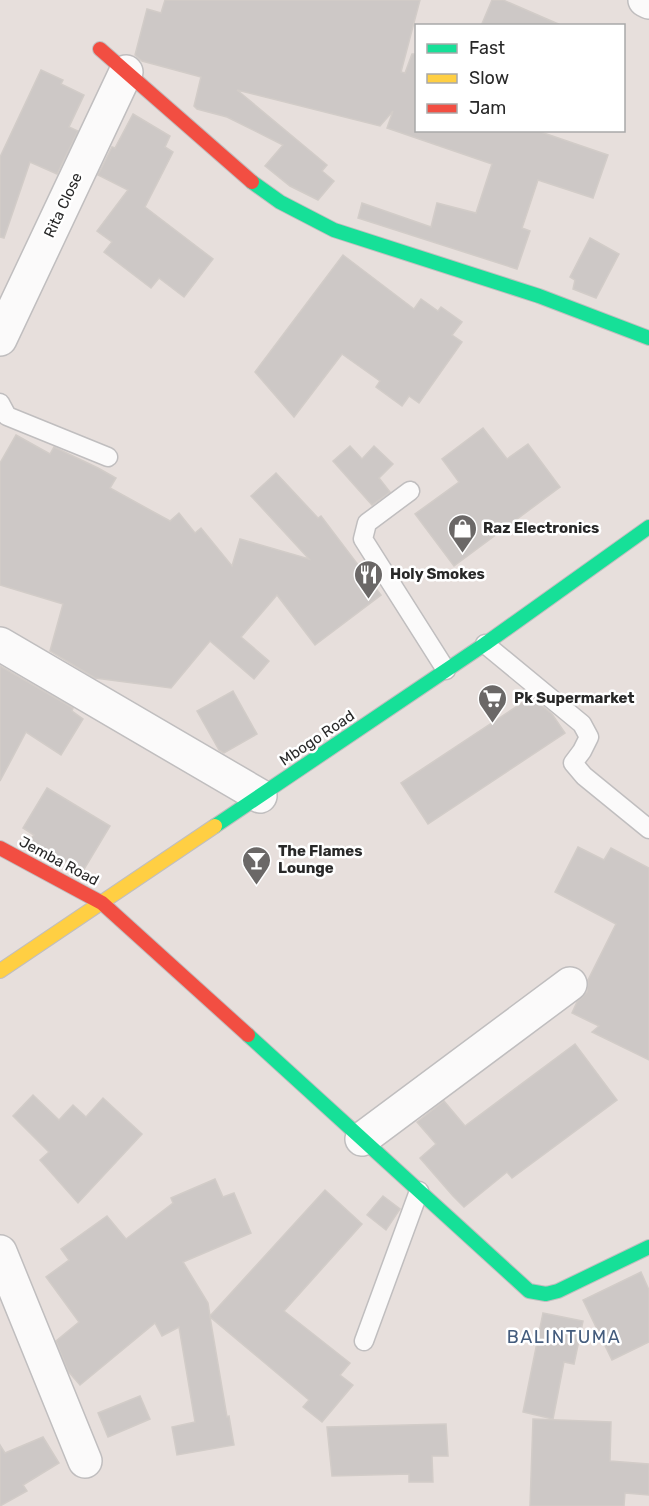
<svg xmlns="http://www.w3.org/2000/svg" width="649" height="1506" font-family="Rubik,sans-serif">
<rect width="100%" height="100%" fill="#e7dfdc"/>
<g fill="#cdc8c6" stroke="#d2ccc8" stroke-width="1.5">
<path d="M165,0H420L401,72L405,73L412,54H417V130H535L608,155L593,198L538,180L522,228L530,231L517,269L358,218L362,203L431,227L437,203L476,213L492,164L387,128L393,111L380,126L237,90L327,165L322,171L334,181L318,200L290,186L265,166L283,145L227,117L197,109L194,106L201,77L142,61L135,55L147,9L161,13Z"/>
<path d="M492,0H503L563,26H481Z"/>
<path d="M41,70L63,80L61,84L84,95L69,127L78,131L57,174L30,162L4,238L0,237V157Z"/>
<path d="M133,114L170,136L165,147L173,152L145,207L213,259L184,297L159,278L151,288L104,252L112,242L97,231L128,190L98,175L112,147L115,148Z"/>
<path d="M590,238L619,254L596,298L573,289L575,280L570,277Z"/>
<path d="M343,255L414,309L421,299L438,311L441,307L462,322L452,335L462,342L419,403L409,396L402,406L376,387L380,381L342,354L294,417L255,372Z"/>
<path d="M483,428L507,459L528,444L560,487L454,566L415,514L459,482L442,459Z"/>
<path d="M16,435L50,454L54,447L98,468L116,478L110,488L170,521L179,513L195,533L201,528L232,566L240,539L309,559L251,496L276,473L318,518L321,516L381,595L315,645L277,595L241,637L269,661L254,679L210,641L171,688L95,678L50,651L63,604L0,585V463Z"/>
<path d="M350,446L362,459L374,446L393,464L379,478L390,492L372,505L333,461Z"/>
<path d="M0,666L73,708L72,711L83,719L61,755L26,732L0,781Z"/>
<path d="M233,691L257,734L224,753L219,750L197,711Z"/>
<path d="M531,697L552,714L565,733L428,824L401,783Z"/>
<path d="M47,788L110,826L83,871L50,853L30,840L34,835L23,828Z"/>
<path d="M578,847L604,860L611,848L649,868V1060L592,1032L599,1026L572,1013L577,1002L587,992L588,980L616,924L555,892Z"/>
<path d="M575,1044L617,1100L512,1178L507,1172L464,1207L453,1196L420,1158L436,1144L417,1122L444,1101L465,1126Z"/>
<path d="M33,1095L59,1120L73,1105L86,1117L103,1098L142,1134L78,1203L40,1160L49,1152L13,1116Z"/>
<path d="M215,1179L223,1197L234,1193L251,1233L183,1262L208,1303L210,1316L325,1190L362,1224L284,1311L350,1363L340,1375L353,1385L322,1422L303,1407L309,1400L210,1317L227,1417L229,1416L234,1445L177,1455L172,1427L195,1422L179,1327L162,1336L155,1323L80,1385L68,1371L56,1341L79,1322L46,1277L69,1260L61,1249L107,1216L126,1239L173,1203L171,1198Z"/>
<path d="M383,1196L400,1209L386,1230L367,1215Z"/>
<path d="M641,1272L649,1290V1342L612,1360L583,1300Z"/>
<path d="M543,1313L583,1321L574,1364L564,1362L553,1419L523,1412Z"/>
<path d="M140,1396L150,1419L108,1437L98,1413Z"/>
<path d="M533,1419L611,1422L610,1461L649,1464V1495L625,1493L624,1506H530Z"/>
<path d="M446,1424L448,1456H432L433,1482H409V1474L332,1476L327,1427Z"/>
<path d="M43,1437L59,1463L23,1485L27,1491L0,1506V1445L5,1453Z"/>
</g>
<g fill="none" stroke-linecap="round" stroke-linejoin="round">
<defs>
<g id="lane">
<path d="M0,403L7,416L108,457"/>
<path d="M410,491L367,523L363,539L446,670"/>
<path d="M485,644L582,724L589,737L582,751L573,763L584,776L649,829"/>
<path d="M364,1341L419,1191"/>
</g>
<g id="street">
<path d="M645,0L649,2"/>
<path d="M0,339L126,72"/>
<path d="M0,644L260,796"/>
<path d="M362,1139L570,984"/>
<path d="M0,1252L85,1461"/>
</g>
<g id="fast">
<path d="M252,182L280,202L334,230L539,296L649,338"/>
<path d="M215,826L485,644L649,527"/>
<path d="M248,1035L529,1291L546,1294L558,1291L649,1247"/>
</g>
<path id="slow" d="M0,971L215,826"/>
<g id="jam">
<path d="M100,49L252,182"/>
<path d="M0,848L102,903L248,1035"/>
</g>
</defs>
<use href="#lane" stroke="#c0bebf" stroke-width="21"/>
<use href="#street" stroke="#c0bebf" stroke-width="36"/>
<use href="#fast" stroke="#c0bebf" stroke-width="16"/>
<use href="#slow" stroke="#c0bebf" stroke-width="16"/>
<use href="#jam" stroke="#c0bebf" stroke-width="16"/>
<use href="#lane" stroke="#fbfafa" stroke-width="18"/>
<use href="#street" stroke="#fbfafa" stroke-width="33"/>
<use href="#fast" stroke="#16e098" stroke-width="14"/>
<use href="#slow" stroke="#ffcf43" stroke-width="14"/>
<use href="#jam" stroke="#f24e42" stroke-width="14"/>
</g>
<defs>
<symbol id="shop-pin" viewBox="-11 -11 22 30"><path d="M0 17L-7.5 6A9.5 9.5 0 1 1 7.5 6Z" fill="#6b6867" stroke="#fff"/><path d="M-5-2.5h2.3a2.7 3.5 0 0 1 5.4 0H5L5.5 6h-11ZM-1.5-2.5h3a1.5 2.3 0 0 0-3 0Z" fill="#fff"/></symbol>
<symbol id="restaurant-pin" viewBox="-11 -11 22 30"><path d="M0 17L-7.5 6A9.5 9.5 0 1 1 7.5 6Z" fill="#6b6867" stroke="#fff"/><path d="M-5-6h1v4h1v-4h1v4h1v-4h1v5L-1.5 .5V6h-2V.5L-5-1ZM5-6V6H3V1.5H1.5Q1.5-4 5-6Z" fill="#fff"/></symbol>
<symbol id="supermarket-pin" viewBox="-11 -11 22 30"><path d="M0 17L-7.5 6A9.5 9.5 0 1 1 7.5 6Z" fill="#6b6867" stroke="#fff"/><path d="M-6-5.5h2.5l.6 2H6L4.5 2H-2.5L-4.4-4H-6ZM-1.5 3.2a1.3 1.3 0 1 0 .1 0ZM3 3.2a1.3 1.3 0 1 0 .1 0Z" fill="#fff"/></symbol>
<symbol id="bar-pin" viewBox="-11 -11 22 30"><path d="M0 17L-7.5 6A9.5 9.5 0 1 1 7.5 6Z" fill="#6b6867" stroke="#fff"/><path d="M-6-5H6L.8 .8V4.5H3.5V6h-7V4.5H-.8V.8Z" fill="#fff"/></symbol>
</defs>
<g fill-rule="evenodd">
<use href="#shop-pin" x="446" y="512" width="33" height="45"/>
<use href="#restaurant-pin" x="352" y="558" width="33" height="45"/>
<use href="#supermarket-pin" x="476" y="682" width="33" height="45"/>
<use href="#bar-pin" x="240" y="844" width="33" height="45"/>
</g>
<g text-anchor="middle" stroke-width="5" stroke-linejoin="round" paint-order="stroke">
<g font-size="15" fill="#282828" stroke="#fff">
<text transform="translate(63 205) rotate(-65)" y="5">Rita Close</text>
<text transform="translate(317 738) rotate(-34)" y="5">Mbogo Road</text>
<text transform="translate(59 861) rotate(28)" y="5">Jemba Road</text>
</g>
<g font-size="15" font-weight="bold" fill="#282828" stroke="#fff" text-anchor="start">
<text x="483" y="533">Raz Electronics</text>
<text x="390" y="579">Holy Smokes</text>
<text x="514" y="703">Pk Supermarket</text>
<text x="278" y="856">The Flames<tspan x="278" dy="17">Lounge</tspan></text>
</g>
<g font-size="18" letter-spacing="1.5" fill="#445c7d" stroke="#fff">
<text x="564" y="1343">BALINTUMA</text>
</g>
</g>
<rect x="415" y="24" width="210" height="108" fill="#ffffff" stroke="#a9a9a9" stroke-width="1.5"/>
<rect x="427" y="44" width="30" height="9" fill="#16e098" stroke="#a9a9a9" stroke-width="1.5"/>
<text x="469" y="54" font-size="18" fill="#282828">Fast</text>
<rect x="427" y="74" width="30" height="9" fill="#ffcf43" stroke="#a9a9a9" stroke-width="1.5"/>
<text x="469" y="84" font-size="18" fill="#282828">Slow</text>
<rect x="427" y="104" width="30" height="9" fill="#f24e42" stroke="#a9a9a9" stroke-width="1.5"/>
<text x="469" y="114" font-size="18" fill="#282828">Jam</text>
</svg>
